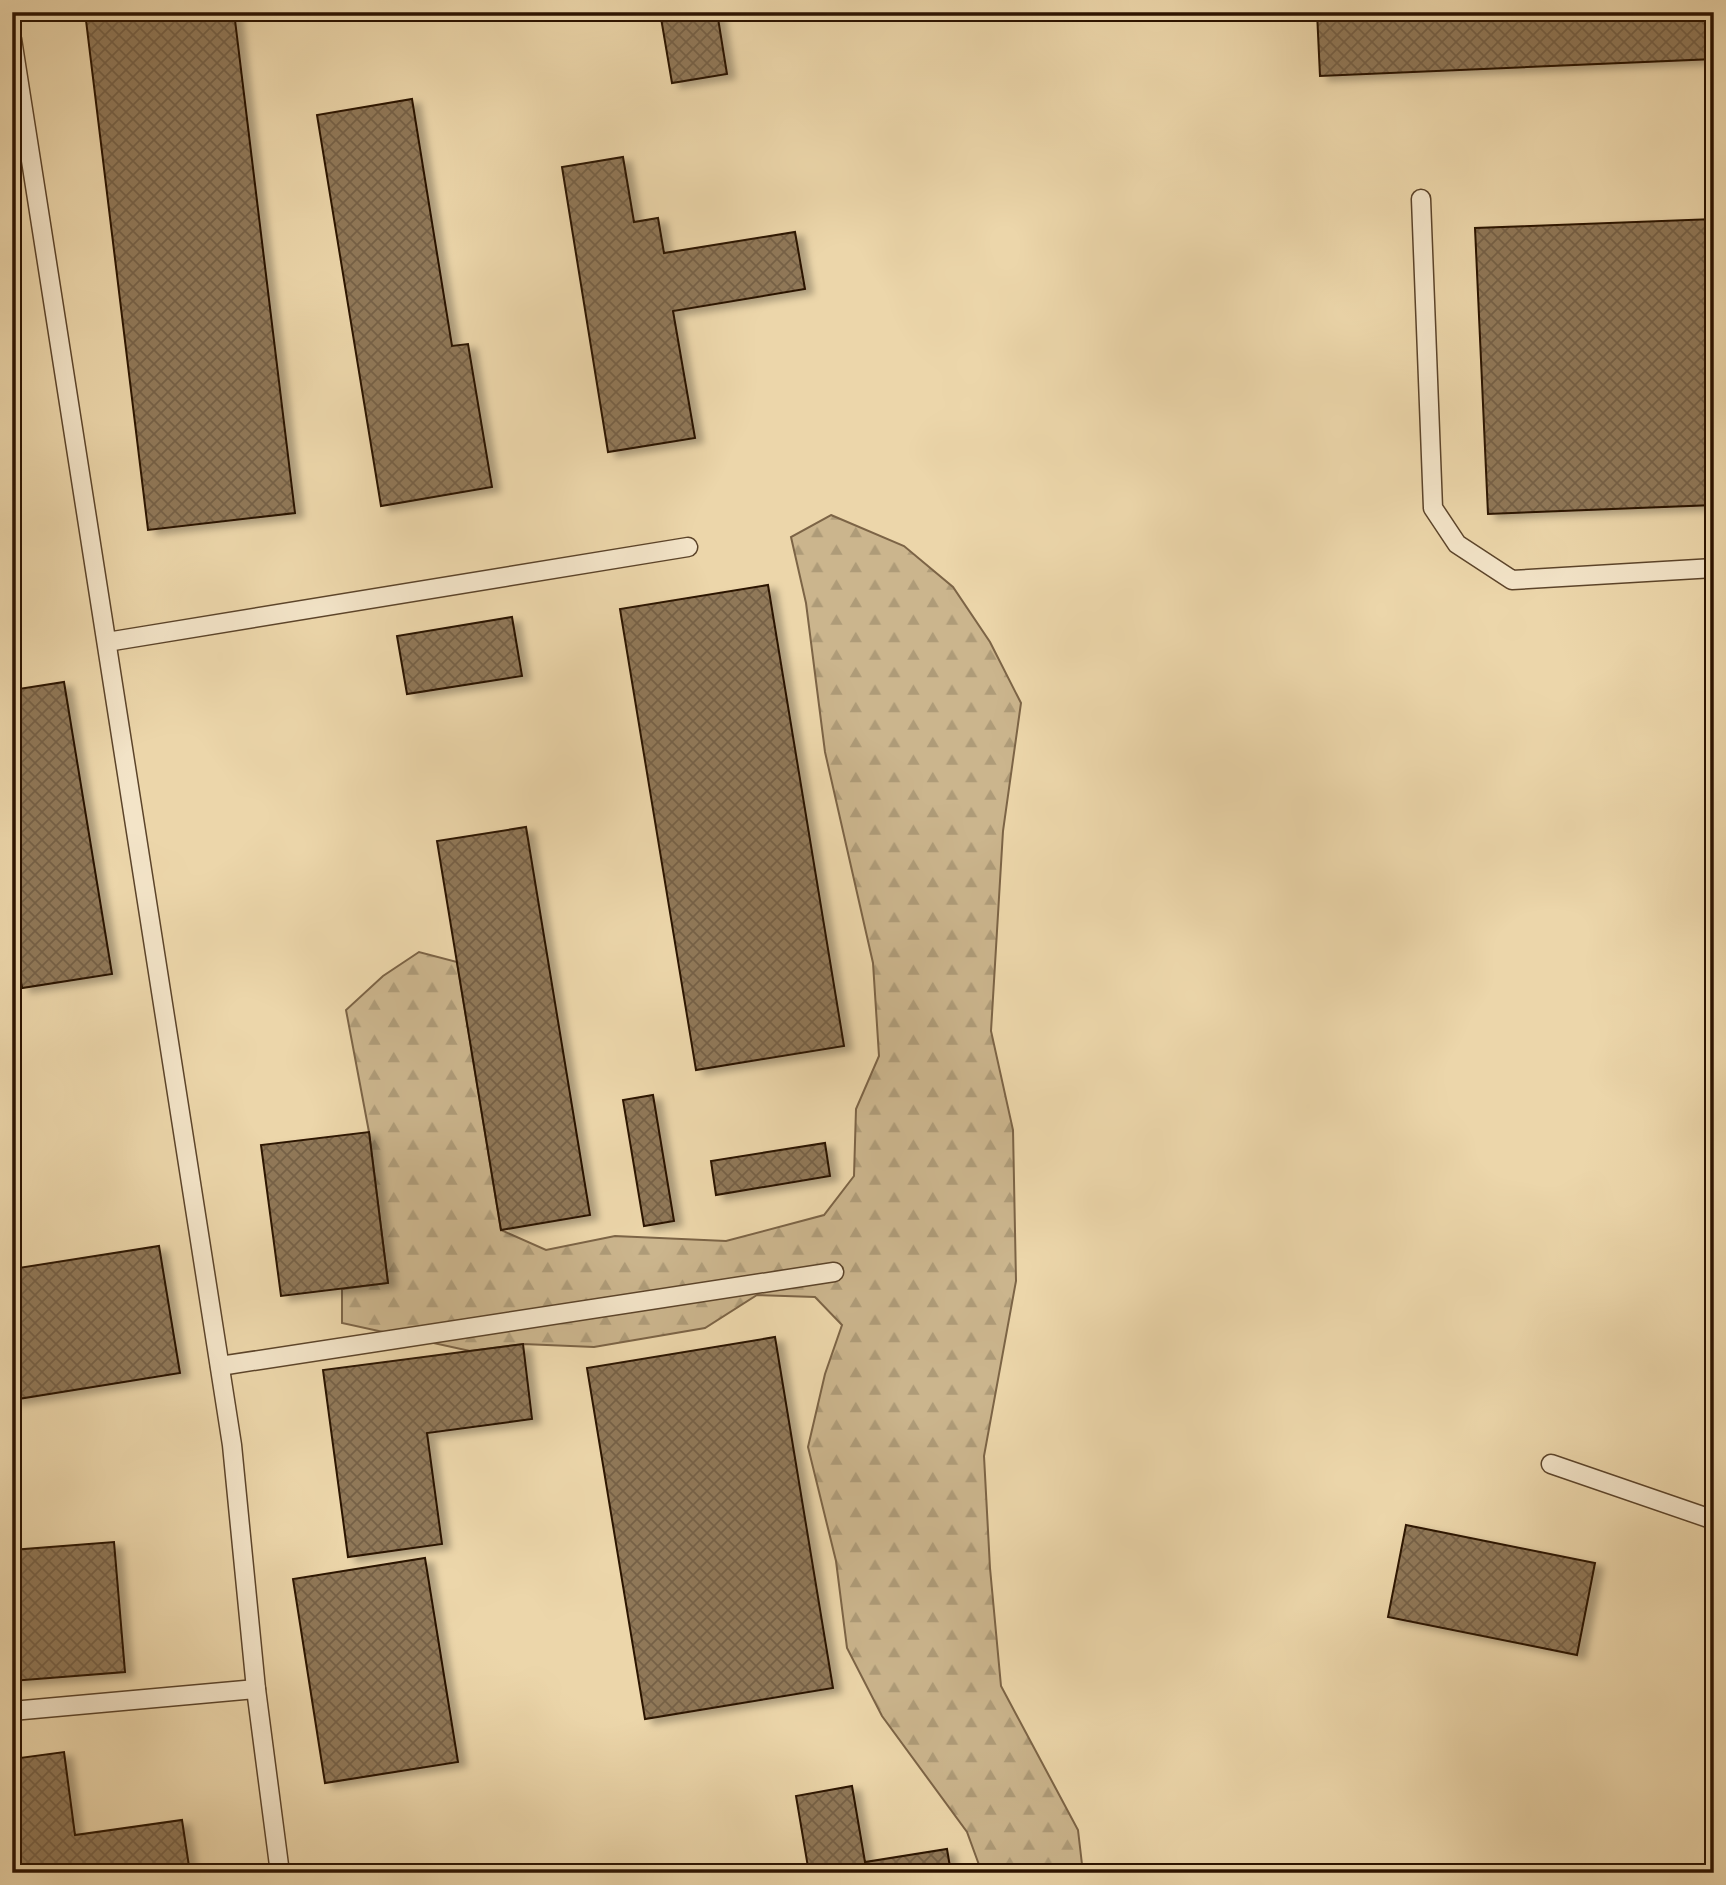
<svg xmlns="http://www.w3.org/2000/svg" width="1726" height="1885" font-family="Vollkorn,serif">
<defs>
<pattern id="forest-firs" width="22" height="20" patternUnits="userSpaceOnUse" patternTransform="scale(1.75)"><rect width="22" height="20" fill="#cbb58d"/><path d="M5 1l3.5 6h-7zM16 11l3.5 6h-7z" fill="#ae9b78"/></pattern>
<pattern id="building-cross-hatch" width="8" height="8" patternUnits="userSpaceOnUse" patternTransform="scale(1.75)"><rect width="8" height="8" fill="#907858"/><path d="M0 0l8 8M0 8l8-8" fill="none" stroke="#766146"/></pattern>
<filter id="shadow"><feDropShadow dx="8" dy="4.5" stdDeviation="3.5" flood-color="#0004"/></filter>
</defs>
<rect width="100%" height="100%" fill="#ecd6aa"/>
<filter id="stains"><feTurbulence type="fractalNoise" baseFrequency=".00286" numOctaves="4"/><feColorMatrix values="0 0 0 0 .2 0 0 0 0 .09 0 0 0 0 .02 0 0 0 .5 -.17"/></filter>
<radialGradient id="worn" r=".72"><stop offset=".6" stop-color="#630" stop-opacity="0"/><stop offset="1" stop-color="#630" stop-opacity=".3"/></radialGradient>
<path fill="url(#forest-firs)" stroke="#7c6446" stroke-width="2" d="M831,515L904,546L953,587L990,642L1021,703L1003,831L991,1031L1013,1130L1016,1281L984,1456L990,1568L1001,1686L1078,1830L1083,1873H982L967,1832L882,1716L847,1648L836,1561L808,1447L825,1374L842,1325L815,1297L757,1295L705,1328L594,1347L523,1344L470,1351L342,1323V1289L388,1283L369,1132L346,1010L383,976L419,952L457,962L501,1230L546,1250L615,1236L726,1241L824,1215L854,1176L856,1109L879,1056L873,963L825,752L806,603L791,537Z"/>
<g fill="url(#building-cross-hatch)" stroke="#2c1300" stroke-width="2" filter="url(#shadow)">
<path d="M85,12H234L295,513L148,530Z"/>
<path d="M660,12H717L727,74L672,83Z"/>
<path d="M1317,12H1714V59L1320,76Z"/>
<path d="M412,99L452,346L468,344L492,487L381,506L317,115Z"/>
<path d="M623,157L634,222L658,218L664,253L795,232L805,289L673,311L695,438L608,452L562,167Z"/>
<path d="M1714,219V505L1488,514L1475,228Z"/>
<path d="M768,585L844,1046L696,1070L620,609Z"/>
<path d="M512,617L522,676L407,694L397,636Z"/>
<path d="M64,682L112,974L22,988L12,928V690Z"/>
<path d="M526,827L590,1215L501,1230L437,841Z"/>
<path d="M653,1095L674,1221L644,1226L623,1100Z"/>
<path d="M369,1132L388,1283L281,1296L261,1145Z"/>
<path d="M825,1143L830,1176L716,1195L711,1161Z"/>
<path d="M159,1246L180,1373L12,1400V1269Z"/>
<path d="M775,1337L833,1688L645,1719L587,1368Z"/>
<path d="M523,1344L532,1419L427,1433L442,1544L348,1557L323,1370Z"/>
<path d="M1406,1525L1595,1563L1577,1655L1388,1617Z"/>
<path d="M114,1542L125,1672L12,1681V1550Z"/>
<path d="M425,1558L458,1762L325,1783L293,1579Z"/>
<path d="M64,1752L75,1835L182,1820L190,1873H12V1759Z"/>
<path d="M852,1786L865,1862L947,1849L951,1873H809L796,1796Z"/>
</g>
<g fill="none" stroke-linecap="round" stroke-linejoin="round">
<defs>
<g id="service">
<path d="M12,39L232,1445L256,1689L280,1873"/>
<path d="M1421,199L1433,508L1457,544L1512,580L1714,568"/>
<path d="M107,642L688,547"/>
<path d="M220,1366L834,1272"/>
<path d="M1551,1464L1714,1520"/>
<path d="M12,1711L256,1689"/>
</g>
</defs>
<use href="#service" stroke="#5c442a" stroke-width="21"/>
<use href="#service" stroke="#f3e4c8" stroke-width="18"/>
</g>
<rect width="1726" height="1885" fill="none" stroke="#ecd6aa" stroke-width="42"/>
<rect x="14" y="14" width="1698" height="1857" fill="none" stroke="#2c1300" stroke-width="3.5"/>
<rect x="21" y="21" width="1684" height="1843" fill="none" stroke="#2c1300" stroke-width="2"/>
<rect width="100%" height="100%" filter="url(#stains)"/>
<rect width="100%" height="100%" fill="url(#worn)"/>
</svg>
